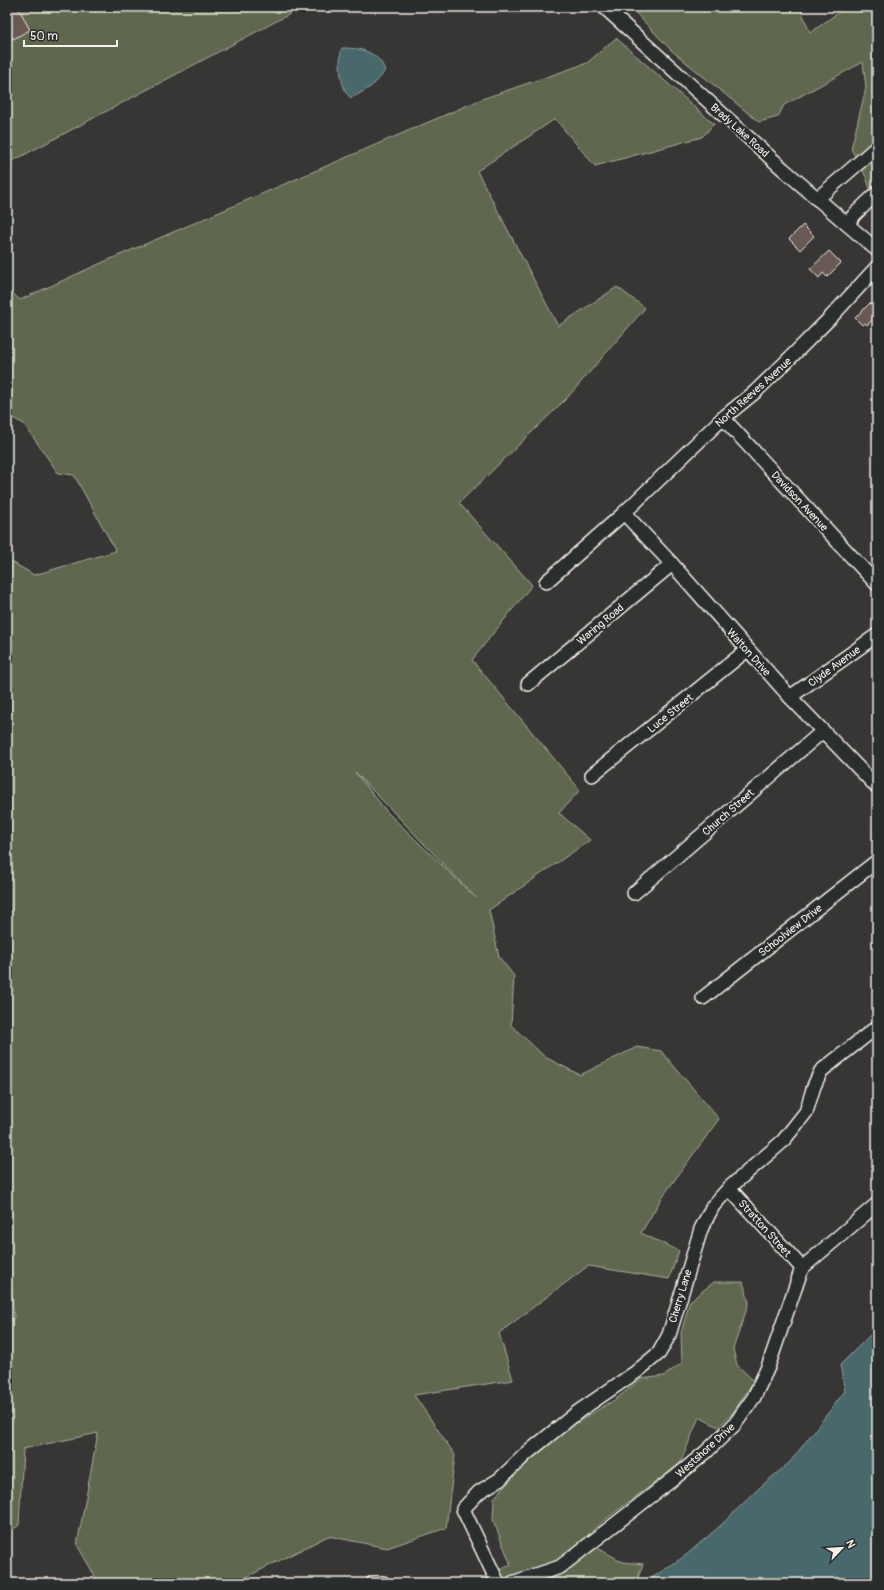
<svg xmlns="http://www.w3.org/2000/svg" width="884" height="1590" font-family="Pangolin,sans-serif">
<rect width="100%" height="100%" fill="#373635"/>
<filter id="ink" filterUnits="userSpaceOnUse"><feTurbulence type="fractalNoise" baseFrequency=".025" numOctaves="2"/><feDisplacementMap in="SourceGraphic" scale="8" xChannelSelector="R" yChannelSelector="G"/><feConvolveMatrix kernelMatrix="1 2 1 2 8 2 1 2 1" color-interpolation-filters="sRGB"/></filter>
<g filter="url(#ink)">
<g fill="#5f684f" stroke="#aaac9c" fill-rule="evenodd">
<path d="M7,7H303L7,164Z"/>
<path d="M630,7H800L810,33L846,7H877V209L866,177L851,149L866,88L863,62L784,105L778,117L759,122L671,50Z"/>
<path d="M616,38L714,124L702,137L595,166L555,119L477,171L558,326L617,287L645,308L568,397L459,503L532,585L472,660L580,790L559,813L590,840L489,910L499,957L514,976L511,1025L545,1057L580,1075L637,1047L661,1051L719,1119L663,1196L641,1233L679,1251L669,1279L588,1266L499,1333L513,1380L414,1395L455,1455L446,1528L387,1548L328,1536L241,1580V1583H99L77,1545L98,1433L23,1449L19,1525L7,1534V1320L14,1318L7,1237V559L34,575L116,551L74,475L58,473L24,424L7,415V288L20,300L99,264L482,99L587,63ZM355,772L476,898L388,813Z"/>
<path d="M714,1282H743L749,1302L733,1349L737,1365L754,1381L732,1414L718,1427L699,1417L680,1464L603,1521L583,1540L623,1562L643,1564L636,1583H482V1577L511,1565L493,1520L494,1498L532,1456L571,1426L616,1399L641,1379L664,1376L682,1363L681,1333L690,1301Z"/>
</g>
<g fill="#4a676c" stroke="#8e9e9e">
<path d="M342,48C361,48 377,51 385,70C378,84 365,91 351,98C340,90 338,60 342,48Z"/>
<path d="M877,1331V1583H644L685,1556L720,1526L758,1489L790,1462L845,1391L840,1365L871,1334Z"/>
</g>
<g fill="#695852" stroke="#f4f1e8">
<path d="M7,7H18L30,30L13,39L7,28Z"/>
<path d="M803,225L814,236L800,250L789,239Z"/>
<path d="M829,251L841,263L827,277L823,273L819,278L810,269Z"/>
<path d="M870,303L877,310V316L867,325L865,323L862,325L855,318Z"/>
</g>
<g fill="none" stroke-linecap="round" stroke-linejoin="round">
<defs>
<g id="minor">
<path d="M604,7L783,169L877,250"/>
<path d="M817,199L877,147"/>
<path d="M847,224L855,214L877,193"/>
<path d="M723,418L877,584"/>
<path d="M624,513L672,564L790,697L877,787"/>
<path d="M546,582L624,513L723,418L755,392L785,363L831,317L877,267"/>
<path d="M528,684L672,564"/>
<path d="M790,697L877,635"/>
<path d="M592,775L747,650"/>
<path d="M634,893L823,731"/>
<path d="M703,998L877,861"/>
<path d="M729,1188L802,1268"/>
<path d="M373,1583H383"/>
<path d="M498,1583L463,1509L479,1492L500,1479L526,1454L579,1411L636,1372L659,1353L669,1335L701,1229L713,1206L729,1188L783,1141L806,1112L814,1086L821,1071L877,1027"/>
<path d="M512,1583L560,1567L673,1479L706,1452L735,1424L754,1397L768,1367L802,1268L877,1204"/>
</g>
</defs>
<use href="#minor" stroke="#f4f1e8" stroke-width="16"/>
<use href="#minor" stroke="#2a2d2e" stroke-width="13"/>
</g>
</g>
<g text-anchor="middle" stroke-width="4" stroke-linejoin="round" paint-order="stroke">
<g font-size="11" fill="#f4f1e8" stroke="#2a2d2e">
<text transform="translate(740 130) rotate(42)" y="4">Brady Lake Road</text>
<text transform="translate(753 392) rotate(-42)" y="4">North Reeves Avenue</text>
<text transform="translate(800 501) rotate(47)" y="4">Davidson Avenue</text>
<text transform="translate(600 624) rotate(-40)" y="4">Waring Road</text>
<text transform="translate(749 652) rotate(48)" y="4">Walton Drive</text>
<text transform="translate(834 666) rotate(-36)" y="4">Clyde Avenue</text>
<text transform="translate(670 713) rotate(-39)" y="4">Luce Street</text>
<text transform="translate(728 812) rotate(-41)" y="4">Church Street</text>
<text transform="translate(790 930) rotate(-38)" y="4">Schoolview Drive</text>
<text transform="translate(765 1228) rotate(48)" y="4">Stratton Street</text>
<text transform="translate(680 1296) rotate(-73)" y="4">Cherry Lane</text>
<text transform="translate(705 1450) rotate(-42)" y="4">Westshore Drive</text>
</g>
</g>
<rect width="884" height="1590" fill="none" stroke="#2a2d2e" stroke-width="24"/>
<rect x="12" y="12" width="860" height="1566" fill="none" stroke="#f4f1e8" stroke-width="1.5" filter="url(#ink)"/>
<g transform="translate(842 1548) rotate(65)" stroke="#2a2d2e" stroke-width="3" paint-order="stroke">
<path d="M0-3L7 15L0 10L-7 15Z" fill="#f4f1e8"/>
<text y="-6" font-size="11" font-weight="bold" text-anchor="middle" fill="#f4f1e8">N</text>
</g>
<path d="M24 40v6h93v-6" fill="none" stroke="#f4f1e8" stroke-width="2"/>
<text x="30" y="40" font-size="12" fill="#f4f1e8" stroke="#2a2d2e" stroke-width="3" paint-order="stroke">50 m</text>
</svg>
